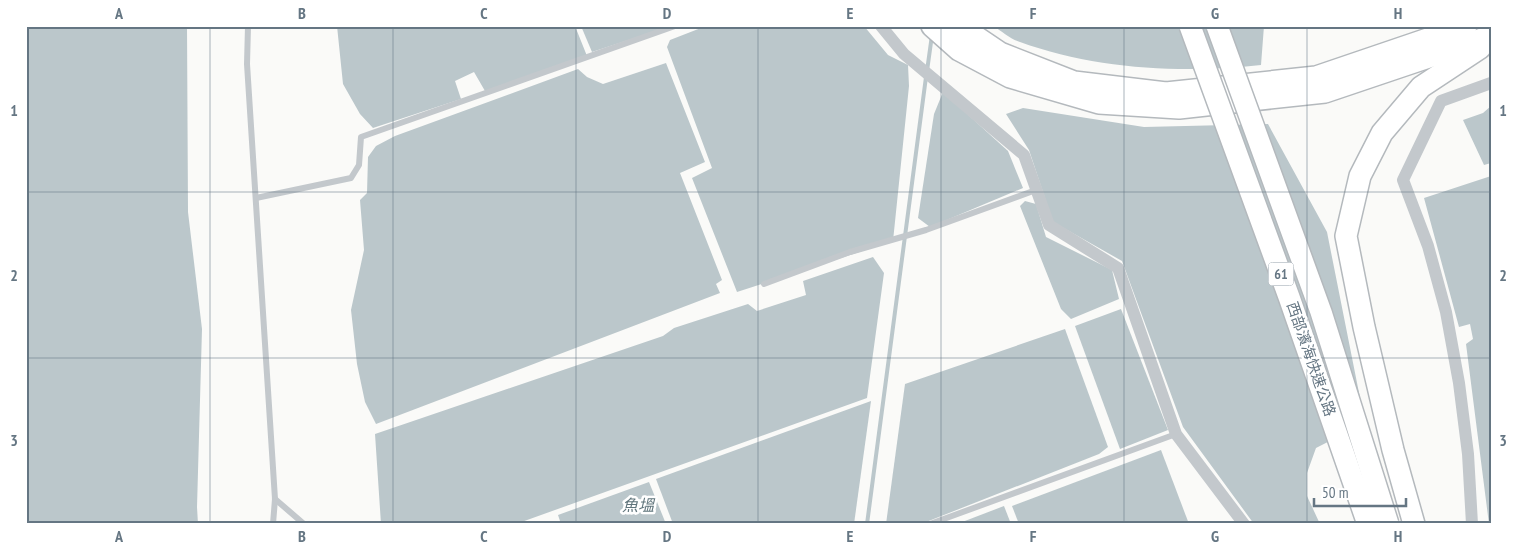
<svg xmlns="http://www.w3.org/2000/svg" width="1517" height="550" font-family="'PT Sans Narrow','Noto Sans TC',sans-serif">
<rect width="100%" height="100%" fill="#fafaf8"/>
<g fill="#bbc7cb">
<path d="M26,26H187L188,212L202,329L197,507L198,524H26Z"/>
<path d="M337,26H575L587,56L485,91L474,72L455,81L461,99L373,128L360,114L343,84Z"/>
<path d="M581,26H671L592,52Z"/>
<path d="M706,26H864L888,55L908,65L909,86L893,241L737,292L692,178L712,168L667,47L670,40Z"/>
<path d="M993,26H1264L1261,65C1183,74 1094,69 1020,42C1010,39 1002,31 993,26Z"/>
<path d="M666,63L705,162L680,173L722,280L716,284L720,293L376,424L365,402L357,364L351,310L364,250L360,200L367,193L368,157L376,146L395,136L578,69L587,77L603,84Z"/>
<path d="M943,92L1008,151L1023,188L930,227L918,218L934,114Z"/>
<path d="M1491,106V163L1484,165L1463,120L1483,113Z"/>
<path d="M1023,108L1144,127L1268,124L1327,232L1365,423L1316,448L1307,473V496L1320,524H1254L1183,427L1122,261L1053,222L1029,150L1006,114Z"/>
<path d="M1491,176V524H1489L1466,344L1473,339L1470,324L1459,327L1424,198Z"/>
<path d="M1025,201L1036,204L1046,237L1112,270L1119,299L1071,319L1061,309L1020,206Z"/>
<path d="M873,257L884,273L867,398L516,524H381L375,434L663,336L674,328L748,304L757,311L806,295L803,281Z"/>
<path d="M1121,309L1168,430L1120,449L1075,326Z"/>
<path d="M1065,329L1108,447L1099,454L921,524H886L905,384Z"/>
<path d="M871,401L854,524H673L656,479Z"/>
<path d="M1161,450L1189,524H1019L1012,506Z"/>
<path d="M649,482L666,524H561L558,515Z"/>
<path d="M1004,506L1011,524H957Z"/>
</g>
<g fill="none" stroke-linecap="round" stroke-linejoin="round">
<g stroke="#bbc7cb" stroke-width="4">
<path d="M927,71L932,35"/>
<path d="M867,524L926,77"/>
</g>
<defs>
<g id="trunk">
<path d="M932,26L959,50L1010,77L1099,103L1179,108L1325,92L1491,36"/>
<path d="M960,26L1000,53L1074,82L1166,93L1316,77L1466,26"/>
<path d="M1414,524L1393,450L1364,327L1346,236L1360,176L1382,133L1421,87L1480,48"/>
</g>
</defs>
<use href="#trunk" stroke="#b4b9bd" stroke-width="24"/>
<g stroke="#c3c8cc" stroke-width="6">
<path d="M248,26L247,64L275,499L273,524"/>
<path d="M256,198L351,178L359,165L361,137L675,26"/>
<path d="M764,284L850,252L926,230L1036,190"/>
<path d="M275,499L304,524"/>
<path d="M930,524L1176,434"/>
</g>
<g stroke="#c3c8cc" stroke-width="12">
<path d="M881,26L904,54L1024,155L1049,225L1118,268L1176,434L1244,524"/>
<path d="M1472,524L1468,454L1459,383L1446,312L1428,246L1403,180L1441,101L1491,83"/>
</g>
<use href="#trunk" stroke="#fff" stroke-width="21"/>
<defs>
<g id="trunk-bridge">
<path d="M1190,26L1289,297L1368,524"/>
<path d="M1217,26L1321,312L1388,524"/>
</g>
</defs>
<use href="#trunk-bridge" stroke="#b4b9bd" stroke-width="24" stroke-linecap="butt"/>
<use href="#trunk-bridge" stroke="#fff" stroke-width="21"/>
</g>
<path fill="none" stroke="#657683" stroke-width="1" stroke-opacity="0.55" d="M210,26V524M393,26V524M576,26V524M758,26V524M941,26V524M1124,26V524M1307,26V524M26,192H1491M26,358H1491"/>
<g text-anchor="middle" stroke-width="5" stroke-linejoin="round" paint-order="stroke">
<rect fill="#fff" stroke="#939fa8" stroke-width="1" x="1268.5" y="262.5" width="25" height="23" rx="4"/>
<g font-size="14" font-weight="bold" fill="#657683">
<text x="1281" y="279">61</text>
</g>
<g font-size="15" fill="#657683" stroke="#fff">
<text transform="translate(1311 359) rotate(71)" y="5">西部濱海快速公路</text>
</g>
<g font-size="16" font-style="italic" fill="#60757c" stroke="#fff">
<text x="638" y="511">魚塭</text>
</g>
</g>
<rect width="1517" height="550" fill="none" stroke="#ffffff" stroke-width="55"/>
<path d="M1314 498v8h92v-8" fill="none" stroke="#657683" stroke-width="2.5"/>
<text x="1322" y="498" font-size="15" fill="#657683" stroke="#ffffff" stroke-width="4" paint-order="stroke">50 m</text>
<rect x="28" y="28" width="1462" height="494" fill="none" stroke="#657683" stroke-width="2"/>
<g font-size="16" text-anchor="middle" font-weight="bold" fill="#657683">
<text x="119" y="19">A</text>
<text x="302" y="19">B</text>
<text x="484" y="19">C</text>
<text x="667" y="19">D</text>
<text x="850" y="19">E</text>
<text x="1033" y="19">F</text>
<text x="1215" y="19">G</text>
<text x="1398" y="19">H</text>
<text x="14" y="116">1</text>
<text x="1503" y="116">1</text>
<text x="14" y="281">2</text>
<text x="1503" y="281">2</text>
<text x="14" y="446">3</text>
<text x="1503" y="446">3</text>
<text x="119" y="542">A</text>
<text x="302" y="542">B</text>
<text x="484" y="542">C</text>
<text x="667" y="542">D</text>
<text x="850" y="542">E</text>
<text x="1033" y="542">F</text>
<text x="1215" y="542">G</text>
<text x="1398" y="542">H</text>
</g>
</svg>
